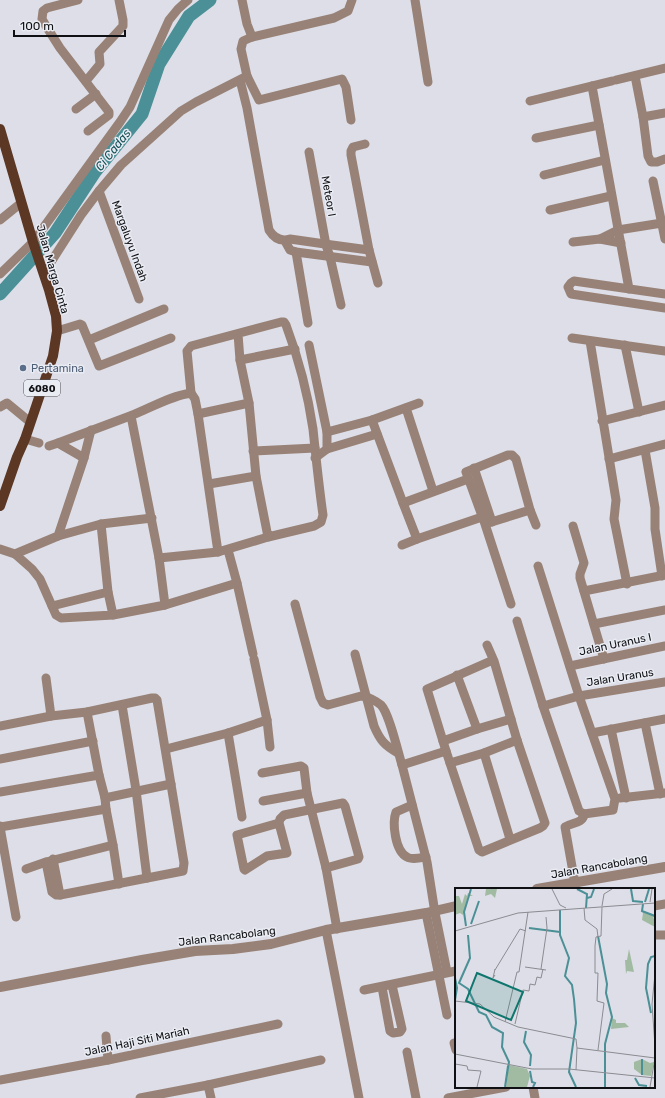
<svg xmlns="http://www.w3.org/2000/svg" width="665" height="1098" font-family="Rubik,sans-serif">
<rect width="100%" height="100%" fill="#dddee7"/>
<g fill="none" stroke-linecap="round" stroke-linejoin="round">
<path stroke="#4b9096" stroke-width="13" d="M0,294L55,233L95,172L142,114L159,64L189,16L210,0"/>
<g stroke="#988277" stroke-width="9">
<path d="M78,0L47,8L43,11L42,19L46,26L60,48L109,112V115L88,131"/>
<path d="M242,0L247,24L252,37"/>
<path d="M415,0L428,82"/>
<path d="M247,76L259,100L342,79L346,87L351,120"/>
<path d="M635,76L643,117L648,156L651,162H657L665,159"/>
<path d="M240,80L247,108L269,230C274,238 281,242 290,239L332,245L369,250"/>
<path d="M616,80L665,68"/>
<path d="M86,81L100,64L99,52L123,26V20L119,0"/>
<path d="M592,86L629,289"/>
<path d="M530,101L612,81"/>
<path d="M76,109L96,94"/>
<path d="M643,117L665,113"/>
<path d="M536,138L599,125"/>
<path d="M365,144L353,147L351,151V155L369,250L378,283"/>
<path d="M309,152L326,245L330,257L341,305"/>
<path d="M544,175L605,160"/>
<path d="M653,181L665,239"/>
<path d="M99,191L139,299"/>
<path d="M550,210L611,196"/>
<path d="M0,220L21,203"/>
<path d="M600,239L618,230L662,223"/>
<path d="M285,241L290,250L296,252L372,262"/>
<path d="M573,242L600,239L621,243"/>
<path d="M296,252L308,323"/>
<path d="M44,273L81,215L99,191L121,165L181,111L196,102L247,76L241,49L243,41L252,37L334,18L348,11L352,0"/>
<path d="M0,274L33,242L120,122L130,107L169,20L178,9L188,0"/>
<path d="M665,294L574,281L571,283L568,287L571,294L665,308"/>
<path d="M57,331L80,324L82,325L99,366L171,338"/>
<path d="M572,338L665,351"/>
<path d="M89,340L164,309"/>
<path d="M590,341L616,500L614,519L627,584"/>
<path d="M309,345L327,432V449L315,458"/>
<path d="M625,345L639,412"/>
<path d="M240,360L295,349"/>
<path d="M191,393L187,351L191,346L281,322H284L286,325C298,357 308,395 313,429C316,458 319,487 323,515L321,522L314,526L268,537L256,476L249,403L240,360L238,334"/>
<path d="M0,407L7,403L30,422"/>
<path d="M406,408L433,491"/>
<path d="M198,414L249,403"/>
<path d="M372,420L403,503"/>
<path d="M602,421L665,405"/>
<path d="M327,432L372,420L419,403"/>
<path d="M25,439L39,443"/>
<path d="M58,443C82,434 106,425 130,416C151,408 170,396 191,393L195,399L198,414L218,552"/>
<path d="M49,446L58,443L84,458L91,430"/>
<path d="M327,449L377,434"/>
<path d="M645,450L655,508V529L662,576"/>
<path d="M253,451L315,448"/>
<path d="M609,459L665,444"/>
<path d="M474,468L492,522"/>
<path d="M468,479L403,503L417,539L482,517"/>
<path d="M209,484L256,476"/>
<path d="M530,510L536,525"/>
<path d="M485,524L466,472L508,455H512L516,459L530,510L485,524L511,604"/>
<path d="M573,526L584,563L580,574V578L604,659"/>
<path d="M58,536L101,524"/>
<path d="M402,545L417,539"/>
<path d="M0,549L15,554L58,536L84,458"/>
<path d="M228,550L237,583L253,654"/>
<path d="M15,554L32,569L40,579L56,615L61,618L113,615L108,592L101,524L152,518"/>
<path d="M159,558L218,552L268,537"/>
<path d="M584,591L665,575"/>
<path d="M295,604L320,697L323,703L328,705L361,696C367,696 376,701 381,705C389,713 398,752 402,765"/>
<path d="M165,605L237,583"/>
<path d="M52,606L108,592"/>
<path d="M113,615L165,605L159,558L131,416"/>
<path d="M517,621L543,706L579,811L584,814L613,810L615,799L579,696L538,566"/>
<path d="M594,624L665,610"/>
<path d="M487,645L494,661L517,740L545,823L543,826L540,828L482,852L479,850L446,751L427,689L493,660"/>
<path d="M355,654L374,726C380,740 384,745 398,753"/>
<path d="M254,659L267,720L270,747"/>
<path d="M570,666L665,646"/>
<path d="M457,675L477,729"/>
<path d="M46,678L51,716"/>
<path d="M122,705L136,790L147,878"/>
<path d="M543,706L579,696L665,682"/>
<path d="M645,723L660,794"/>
<path d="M0,726L51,716L87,712L152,698H155L157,700L184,863L183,871L60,895L53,859"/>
<path d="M611,729L626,798"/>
<path d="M228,733L242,817"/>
<path d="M592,733L665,719"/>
<path d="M443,741L477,729L511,719"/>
<path d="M166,749L228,733L267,720"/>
<path d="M446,751L402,765L427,862L435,913L447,972"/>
<path d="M484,753L510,839"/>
<path d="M0,759L93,741"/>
<path d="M450,763L484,753L517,740"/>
<path d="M262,773L301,766L304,768L307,793L326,868L337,929"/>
<path d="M99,775L105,798"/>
<path d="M0,792L99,775L87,712"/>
<path d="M620,798L665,793"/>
<path d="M263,801L307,793"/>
<path d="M412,805L396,812C392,823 395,851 407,857C412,860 420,858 426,857"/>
<path d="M106,809L113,845"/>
<path d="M279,823L287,853L267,856L245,870L244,869L237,835L279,823L280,819L284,815L343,803L345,806L359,857L358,859L326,868"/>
<path d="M0,826V827L106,809L105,798L171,784"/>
<path d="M0,827L16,917"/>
<path d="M26,869L46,862"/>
<path d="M576,889L565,827C572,822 583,824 584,814"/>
<path d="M60,895H56L52,892L46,862L113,845L119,884"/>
<path d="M654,906L665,904"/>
<path d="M426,913L447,1015"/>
<path d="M326,930L359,1098"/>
<path d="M654,935H665"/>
<path d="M382,987L390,1031L393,1033L400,1032L402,1029L392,985"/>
<path d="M364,990L456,971"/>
<path d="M106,1036L108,1060"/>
<path d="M454,1043L456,1050"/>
<path d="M407,1052L416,1098"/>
<path d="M0,1080L108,1060L278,1024"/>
<path d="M208,1085L321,1060"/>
<path d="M533,1087L535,1098"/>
<path d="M140,1098L208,1085L211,1098"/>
<path d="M448,1098L506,1087"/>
</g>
<g stroke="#988277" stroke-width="10">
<path d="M537,889L665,867"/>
<path d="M0,987L142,960L195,951L233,949L271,944L326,930L426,913L456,906"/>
</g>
<path stroke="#5b3724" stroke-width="10" d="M0,129L33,242L49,290L56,316L57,331L53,356L25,439L17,457L0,506"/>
</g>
<circle fill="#5c6f8a" stroke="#eaecf4" stroke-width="1.5" cx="23" cy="368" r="4"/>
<g text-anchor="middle" stroke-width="3" stroke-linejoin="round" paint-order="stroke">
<rect fill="#eaecf4" stroke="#515256" stroke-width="1" x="24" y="380" width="36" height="16" rx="3"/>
<g font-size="10" font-weight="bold" fill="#0f1013">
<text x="42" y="392">6080</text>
</g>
<g font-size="11" fill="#0f1013" stroke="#eaecf4">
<text transform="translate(329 196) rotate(80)" y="4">Meteor I</text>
<text transform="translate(130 241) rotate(70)" y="4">Margaluyu Indah</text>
<text transform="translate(53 269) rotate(74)" y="4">Jalan Marga Cinta</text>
<text transform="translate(615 644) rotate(-12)" y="4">Jalan Uranus I</text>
<text transform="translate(620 677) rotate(-9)" y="4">Jalan Uranus</text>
<text transform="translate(599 866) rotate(-10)" y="4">Jalan Rancabolang</text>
<text transform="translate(227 936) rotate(-7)" y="4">Jalan Rancabolang</text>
<text transform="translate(137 1041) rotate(-12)" y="4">Jalan Haji Siti Mariah</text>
</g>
<g font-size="11" fill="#4e5e75" stroke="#eaecf4" text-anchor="start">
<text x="31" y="372">Pertamina</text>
</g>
<g font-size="12" font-style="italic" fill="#145156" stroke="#eaecf4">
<text transform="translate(113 150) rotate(-52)" y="4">Ci Cadas</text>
</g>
</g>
<g transform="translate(455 888)">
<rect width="200" height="200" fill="#dddee7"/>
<path d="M31,1H42L40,10L36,6L30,8ZM13,5L18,8H13L8,27L5,25L0,27V8H4L7,16L10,6L12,8ZM186,22L200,28L198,30L200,31V39L187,32L188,25ZM174,61L179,84L172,83L171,86L170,72H172ZM157,130L161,132V135H170L174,139L156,141ZM187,171L195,175L199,174L196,188L187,187L179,181V174ZM54,177L72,181L75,188L72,199H51Z" fill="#a1bba2"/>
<path fill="none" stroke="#4b9096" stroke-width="2" d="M122,1L132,6L131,20M176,1L178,13L188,14M132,10L136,9L139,1M190,14L194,1M188,16L187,23L200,28M105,22V47L114,70L110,88L117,97L119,111L121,135L114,184L121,199M16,36L24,13M11,38L9,24L16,1M74,40L105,44M13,47L15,70L4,95L13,101L24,124L31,127L37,139L48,145L47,159L54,174L50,199M143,48L152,96L151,105L157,129L150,156V199M0,90L2,100L0,112M196,125L191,100L193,76L196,69L200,68M71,143L69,154L76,167L75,178M187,171V187M75,183L77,194L80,195L78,199M180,190L184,197L192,198M50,199L53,178"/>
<path fill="none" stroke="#8b8c92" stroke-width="1" d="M97,1L105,17L111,20M195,14L197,1M147,18L149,6L157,1M129,20L130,32L142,41L143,49M0,43L63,25L200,15M70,79L91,82M86,81L92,40L91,29M40,82L65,41L71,43M200,86L197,116L200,158M40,87L38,90L40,81M0,113L25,116L39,129L63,139L121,151L122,160L200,170M50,134L62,84H64L73,24M60,136L68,102L74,103L75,96L80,97L82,89L86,90L88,81M143,162L149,115L142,113L143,85H140V58L141,49L146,48L147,19M0,166L77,181H114L200,190M0,176L12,178L13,182L26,183L22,199M121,182L122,160M195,199L200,170"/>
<path fill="#0f766e" fill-opacity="0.15" stroke="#0f766e" stroke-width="2" d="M22,85L68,104L56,132L11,113Z"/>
<rect width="200" height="200" fill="none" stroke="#0f1013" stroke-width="2"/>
</g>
<path d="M14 30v6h111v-6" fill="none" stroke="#0f1013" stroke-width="2"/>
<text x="20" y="30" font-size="12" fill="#0f1013" stroke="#eaecf4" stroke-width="3" paint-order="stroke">100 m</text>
</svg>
